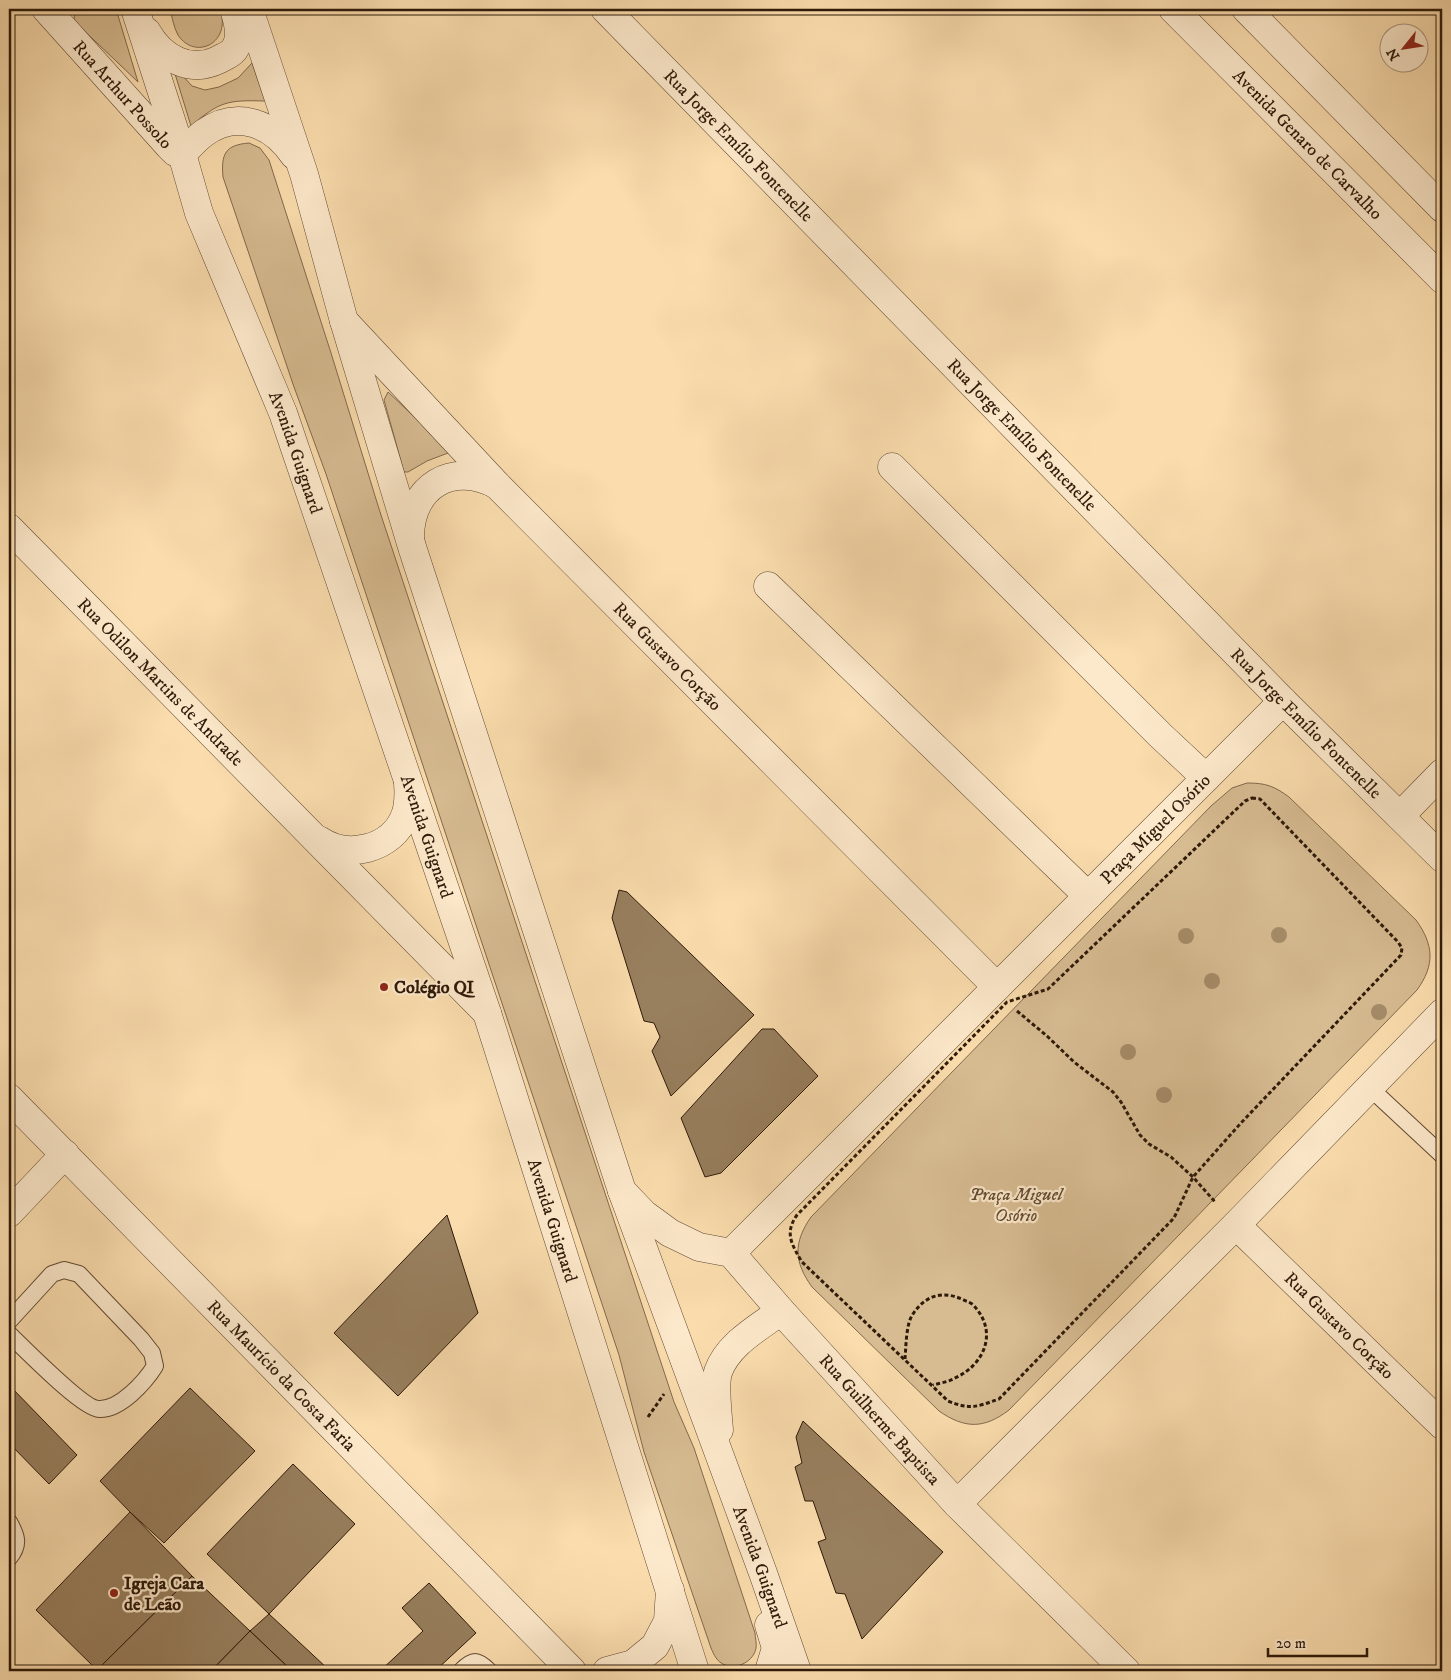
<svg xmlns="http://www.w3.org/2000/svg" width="1451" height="1680" font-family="'IM FELL DW Pica',serif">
<rect width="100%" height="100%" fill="#fadcad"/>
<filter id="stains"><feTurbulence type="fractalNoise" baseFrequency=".004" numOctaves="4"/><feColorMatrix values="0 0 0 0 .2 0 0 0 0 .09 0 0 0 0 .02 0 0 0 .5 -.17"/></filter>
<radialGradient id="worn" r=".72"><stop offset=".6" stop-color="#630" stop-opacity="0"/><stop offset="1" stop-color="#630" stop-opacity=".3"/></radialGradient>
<g fill="#d7bb91" stroke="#826a4d">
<path d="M75,9H116L138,82L74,21Z"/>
<path d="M170,9H220C232,43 195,61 178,35C174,28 172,17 170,9Z"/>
<path d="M252,63L265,101C228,100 220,101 191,126L172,64L192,86L205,90L219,87L238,78Z"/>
<path d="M249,143L260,148L269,160L331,353L380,512L674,1402L694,1448L755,1633C755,1637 757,1644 756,1648C754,1661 737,1670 725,1665C717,1662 714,1655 711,1648L644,1452L619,1355L326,474L294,387L223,177C221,154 225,145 249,143Z"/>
<path d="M388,392L445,446L448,453L427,461L408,472H404L384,400Z"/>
<path d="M1247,783C1266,783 1274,786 1289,797L1416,920C1434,945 1435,965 1417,990L1009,1410C984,1429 965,1429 939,1411L812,1287C794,1262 793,1243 811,1217L1211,806L1232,788Z"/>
</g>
<g fill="#987f5e" stroke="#2e1a09">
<path d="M619,890L627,892L754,1015L671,1096L652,1051L660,1037L654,1023L644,1021L612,918Z"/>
<path d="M762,1029H774L818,1076L721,1173L705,1177L681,1118Z"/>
<path d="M447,1215L478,1313L398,1396L334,1333Z"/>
<path d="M9,1385L77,1455L49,1484L9,1443Z"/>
<path d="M190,1388L255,1451L164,1543L130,1512L100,1481Z"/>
<path d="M803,1421L943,1552L862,1639L845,1594L836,1593L818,1542L826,1539L813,1501H805L795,1467L802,1463L796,1437Z"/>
<path d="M293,1464L355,1524L269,1614L207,1554Z"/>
<path d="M130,1512L192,1576L97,1670L36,1610Z"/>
<path d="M192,1576L250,1631L211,1671H98L97,1670Z"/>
<path d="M429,1583L476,1633L435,1671H380L423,1631L402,1608Z"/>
<path d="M269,1614L328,1669L326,1671H292L250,1631Z"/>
<path d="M250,1631L292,1671H211Z"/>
</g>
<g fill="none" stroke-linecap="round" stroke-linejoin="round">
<defs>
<g id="service">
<path d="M1370,1088L1442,1155"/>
<path d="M9,1321L52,1274L64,1270L79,1274L141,1339L152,1353L155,1366C145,1382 120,1410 99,1409C83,1409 24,1348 9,1334"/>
<path d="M9,1522C17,1536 20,1545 9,1558"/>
<path d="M461,1671C473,1659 477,1659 489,1671"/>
</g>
<g id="minor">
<path id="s1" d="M46,9L169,146L175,152L182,154"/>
<path id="s2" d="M605,9L1283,701L1442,858"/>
<path id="s3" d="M344,321L497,485L997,987"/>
<path d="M892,467L1160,735L1206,778"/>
<path id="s4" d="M9,528L487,1013"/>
<path d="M768,586L1088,896"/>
<path d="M1400,816L1442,773"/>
<path d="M319,840C348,860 392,849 405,816C409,805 409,794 408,782"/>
<path id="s5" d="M9,1098L572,1671"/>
<path id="s6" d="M622,1191L644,1214L670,1233L699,1247L731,1253L781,1311L957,1504L1126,1671"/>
<path d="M9,1213L65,1154"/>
<path id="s7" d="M1236,1225L1442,1425"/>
<path id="s8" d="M731,1253L1283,701"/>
<path d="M957,1504L1236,1225L1442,1013"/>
<path d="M607,1671L633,1664L655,1646L668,1621L670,1590"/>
</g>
<g id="tertiary">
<path id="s9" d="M135,9L182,154L199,213L283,413L487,1013L695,1671"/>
<path id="s10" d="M249,9L304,174L344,321L413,550L622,1191L763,1573L797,1671"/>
<path id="s11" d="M1173,9L1442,279"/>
<path d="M1246,9L1442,208"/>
<path d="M147,32C161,57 189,74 218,60C223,57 230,55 234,50C243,38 238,21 234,9"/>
<path d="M182,154C189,147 196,139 204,133C238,109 273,124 294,155"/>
<path d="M410,536C411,486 452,461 497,485"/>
<path d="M719,1430C718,1415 714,1386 718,1372C728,1344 758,1328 781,1311"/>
<path d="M769,1671L776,1648L769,1625"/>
</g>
</defs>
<use href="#service" stroke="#614a32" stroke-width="18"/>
<use href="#minor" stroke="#614a32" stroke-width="29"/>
<use href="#tertiary" stroke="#614a32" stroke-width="29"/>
<g stroke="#2e1a09" stroke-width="3" stroke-dasharray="4 2.5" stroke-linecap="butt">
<path d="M1252,798L1260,799L1398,942L1402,948L1401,955L1240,1124L1193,1177L1174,1218L999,1399C976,1407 971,1410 948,1401L802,1262C792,1245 784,1233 797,1215L1007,1002L1048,989L1245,801Z"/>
<path d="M1017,1011L1047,1036L1074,1062L1113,1092L1121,1102L1140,1135L1149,1144L1171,1157L1193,1177L1216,1203"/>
<path d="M905,1359C906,1347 906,1323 913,1314C926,1294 945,1290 966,1301C969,1302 973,1304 975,1307C998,1333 984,1365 955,1378C948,1382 940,1383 933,1385"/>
<path d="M648,1417L664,1394"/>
</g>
<use href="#service" stroke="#fce8ca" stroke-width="16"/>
<use href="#minor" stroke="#fce8ca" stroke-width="28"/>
<use href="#tertiary" stroke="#fce8ca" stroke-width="28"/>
</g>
<g fill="#a68c69">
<circle cx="1279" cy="935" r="8"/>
<circle cx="1186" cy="936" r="8"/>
<circle cx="1212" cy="981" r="8"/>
<circle cx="1379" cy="1012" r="8"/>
<circle cx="1128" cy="1052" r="8"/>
<circle cx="1164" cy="1095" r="8"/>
</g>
<g fill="#8f2418" stroke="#fce8ca" stroke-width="2">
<circle cx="384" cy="987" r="5"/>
<circle cx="114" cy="1593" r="5"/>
</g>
<g text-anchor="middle" stroke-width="4.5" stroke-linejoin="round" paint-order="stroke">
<g font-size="18" fill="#2e1a09" stroke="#fce8ca">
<text dy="6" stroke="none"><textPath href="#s1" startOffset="115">Rua Arthur Possolo</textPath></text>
<text dy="6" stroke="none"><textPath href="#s11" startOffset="191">Avenida Genaro de Carvalho</textPath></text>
<text dy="6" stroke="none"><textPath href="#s2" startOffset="191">Rua Jorge Emílio Fontenelle</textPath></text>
<text dy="6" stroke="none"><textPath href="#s2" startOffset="596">Rua Jorge Emílio Fontenelle</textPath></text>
<text dy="6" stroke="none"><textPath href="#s9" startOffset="472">Avenida Guignard</textPath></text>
<text dy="6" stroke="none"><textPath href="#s3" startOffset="466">Rua Gustavo Corção</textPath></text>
<text dy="6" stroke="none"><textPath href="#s4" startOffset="216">Rua Odilon Martins de Andrade</textPath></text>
<text dy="6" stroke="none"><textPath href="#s2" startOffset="1001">Rua Jorge Emílio Fontenelle</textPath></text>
<text dy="6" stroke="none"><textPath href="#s8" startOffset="600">Praça Miguel Osório</textPath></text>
<text dy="6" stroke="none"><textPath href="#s9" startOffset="878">Avenida Guignard</textPath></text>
<text dy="6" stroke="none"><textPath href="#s9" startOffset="1282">Avenida Guignard</textPath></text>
<text dy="6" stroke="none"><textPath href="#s7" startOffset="144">Rua Gustavo Corção</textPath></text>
<text dy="6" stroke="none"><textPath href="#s5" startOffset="389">Rua Maurício da Costa Faria</textPath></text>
<text dy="6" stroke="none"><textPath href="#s6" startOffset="352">Rua Guilherme Baptista</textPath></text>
<text dy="6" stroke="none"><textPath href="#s10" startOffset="1640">Avenida Guignard</textPath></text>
</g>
<g font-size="18" font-weight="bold" fill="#2e1a09" stroke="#fce8ca" text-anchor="start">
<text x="394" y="993">Colégio QI</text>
<text x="124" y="1589">Igreja Cara<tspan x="124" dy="21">de Leão</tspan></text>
</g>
<g font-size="18" font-style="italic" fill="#614a32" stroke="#fce8ca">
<text x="1016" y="1200">Praça Miguel<tspan x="1016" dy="21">Osório</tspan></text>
</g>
</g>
<rect width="1451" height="1680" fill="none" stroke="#fadcad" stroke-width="30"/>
<rect x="10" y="10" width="1431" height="1660" fill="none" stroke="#2e1a09" stroke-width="2.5"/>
<rect x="15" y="15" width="1421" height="1650" fill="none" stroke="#2e1a09"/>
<g transform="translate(1404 48) rotate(240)"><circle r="24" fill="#fce8ca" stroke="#aa967d"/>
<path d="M0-4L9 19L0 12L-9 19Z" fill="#8f2418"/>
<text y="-8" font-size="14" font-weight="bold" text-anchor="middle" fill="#2e1a09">N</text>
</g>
<path d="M1268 1648v8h99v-8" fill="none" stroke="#2e1a09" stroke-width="2.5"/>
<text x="1276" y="1648" font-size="15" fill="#2e1a09" stroke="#fce8ca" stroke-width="4" paint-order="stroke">20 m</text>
<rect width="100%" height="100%" filter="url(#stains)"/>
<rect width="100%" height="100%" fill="url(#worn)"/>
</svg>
